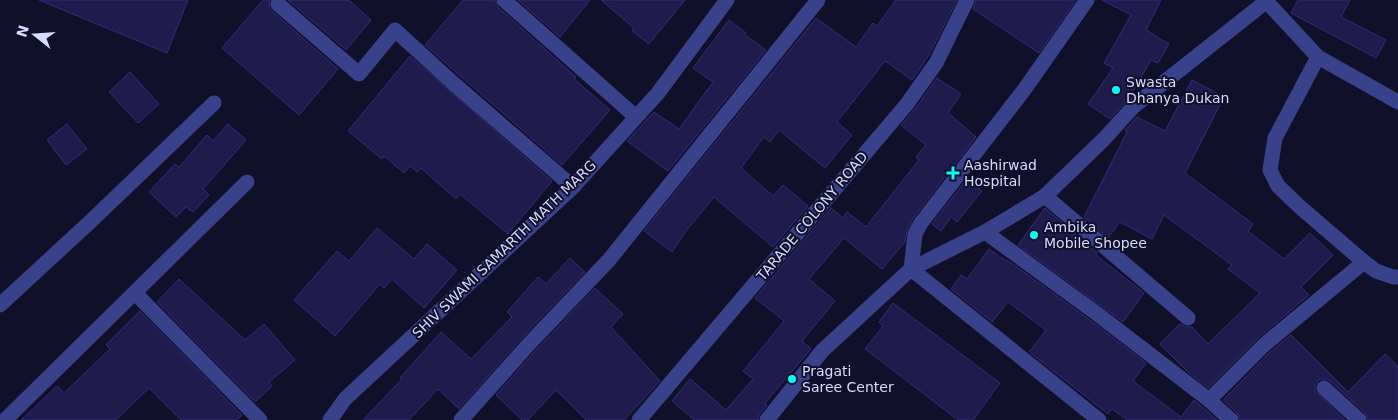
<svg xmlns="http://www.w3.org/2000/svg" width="1398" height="420" font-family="'DejaVu Sans',sans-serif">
<rect width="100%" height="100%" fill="#11102b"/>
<g fill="#1f1b4c" stroke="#322c79">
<path d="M39,0H188L167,53Z"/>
<path d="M263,0H270L269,7L272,11L338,69L299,115L222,48Z"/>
<path d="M288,0H349L371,20L346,50Z"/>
<path d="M463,0H495L498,7L576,77L574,79L610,110L562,165L425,45Z"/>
<path d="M518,0H590L560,37Z"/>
<path d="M601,0H685L649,44L632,31L634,28Z"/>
<path d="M896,0H957L929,55L912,80L885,61L837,122L852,135L825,168L779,130L770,142L764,137L741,168L773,196L783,185L808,206L773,247L714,197L686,231L672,252L644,231L816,18L856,47L873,23L877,26Z"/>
<path d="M976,0H1076L1039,53L973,9Z"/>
<path d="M1102,0H1161L1146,30L1169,44L1158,63L1151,60L1129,98L1110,119L1088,104L1113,68L1104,63L1131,15Z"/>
<path d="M1298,0H1350L1341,17L1386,40L1376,58L1291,13Z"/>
<path d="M729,20L746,33L745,35L766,50L668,171L627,141L654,112L679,129L713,82L693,68Z"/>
<path d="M410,56L552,181L508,234L460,194L456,199L421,168L417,172L410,166L404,173L384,156L382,159L348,131Z"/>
<path d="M130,72L159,104L138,123L109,92Z"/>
<path d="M937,78L961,94L948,113L976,137L914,217L907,230L905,242L882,269L844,238L809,279L835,301L802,341L811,349L765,403L767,405L759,415L758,420H694L672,401L690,379L726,410L753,379L743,371L784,321L755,298L831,208L843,218L847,212L866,227L919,160L916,157L926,145L901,125L915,109Z"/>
<path d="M1192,80L1224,97L1185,173L1253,224L1248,231L1284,259L1310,233L1333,255L1301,287L1309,295L1258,338L1208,388L1188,372L1160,344L1180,324L1186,327H1192L1208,344L1260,293L1228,269L1232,265L1164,215L1152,239L1120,222L1108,238L1084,217L1127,132L1125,130L1137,117L1165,131Z"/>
<path d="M67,124L87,149L66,165L47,140Z"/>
<path d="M228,124L246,140L203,189L209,195L193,212L186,207L176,217L149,192L175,164L179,167L207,135L213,141Z"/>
<path d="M967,179L982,191L957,222L951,217L941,231L932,224Z"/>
<path d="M1045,208L1097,253L1096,255L1144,293L1123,322L1018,245Z"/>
<path d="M377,228L414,259L427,244L457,270L424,308L392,279L384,288L380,284L335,336L294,300L337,251L349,261Z"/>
<path d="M989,249L1006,261L1007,260L1090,320L1146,363L1133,381L1181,417L1194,400L1217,420H1127L1112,409L1108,414L1029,352L1046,330L1008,302L992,322L951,289L961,275L967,279Z"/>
<path d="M570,258L585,272L521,339L459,409L438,389L409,420H363L402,379L400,378L441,332L471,359L512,317L507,312L538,277L546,284Z"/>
<path d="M179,279L245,340L264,324L295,360L269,382L272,386L255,402L157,302Z"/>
<path d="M595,288L623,314L611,327L660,381L624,420H586L556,390L528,420H522L496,395L535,351Z"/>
<path d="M893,303L1000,383L973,420H958L865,349L883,326L879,322Z"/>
<path d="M140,311L242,415L237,420H181L149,388L116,420H21L57,386L64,393L110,349L106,345Z"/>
<path d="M1291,335L1348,392L1385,354L1398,366V420H1368L1365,413L1330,381L1326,379H1321L1317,382L1315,386V391L1345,420H1240L1237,413L1223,400L1270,352Z"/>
</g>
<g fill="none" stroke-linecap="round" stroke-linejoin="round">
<g stroke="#39418b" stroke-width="15">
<path d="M504,0L636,117"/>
<path d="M1087,0L1024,90L921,223L915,234L911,269L1099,420"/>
<path d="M1267,2L1318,57L1398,102"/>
<path d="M278,4L359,74L395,30L453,83L573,187"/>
<path d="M1318,57L1275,138L1270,170L1278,186L1300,207L1364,262L1376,271L1393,277H1398"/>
<path d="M1045,196L1188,318"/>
<path d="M985,232L1096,313L1209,400L1231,420"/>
<path d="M135,293L260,420"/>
<path d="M0,305L92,220L214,103"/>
<path d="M1324,388L1359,420"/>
<path d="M1209,400L1264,345L1364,262"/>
<path d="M5,420L247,182"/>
<path d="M330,420L345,399L573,187L658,93L727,0"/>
<path d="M461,420L528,345L609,260L818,0"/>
<path d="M639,420L907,104L936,63L967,0"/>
<path d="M767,420L822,351L911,269L985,232L1045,196L1104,139L1134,106L1268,0"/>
</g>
</g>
<g fill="#05fff8" stroke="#11102b" stroke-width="2">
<circle cx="1116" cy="90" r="5"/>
<path d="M950.5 165.5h5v5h5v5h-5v5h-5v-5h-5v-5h5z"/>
<circle cx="1034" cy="235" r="5"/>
<circle cx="792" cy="379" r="5"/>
</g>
<g text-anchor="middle" stroke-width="4" stroke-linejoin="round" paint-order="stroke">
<g font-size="14" fill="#d9daff" stroke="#11102b" text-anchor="start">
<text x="1126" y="87">Swasta<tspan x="1126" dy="16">Dhanya Dukan</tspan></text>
<text x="964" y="170">Aashirwad<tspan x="964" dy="16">Hospital</tspan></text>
<text x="1044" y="232">Ambika<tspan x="1044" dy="16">Mobile Shopee</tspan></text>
<text x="802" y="376">Pragati<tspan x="802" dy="16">Saree Center</tspan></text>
</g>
<g font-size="14" fill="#d9daff" stroke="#11102b">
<text transform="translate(812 216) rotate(-50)" y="5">TARADE COLONY ROAD</text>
<text transform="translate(504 249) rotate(-44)" y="5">SHIV SWAMI SAMARTH MATH MARG</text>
</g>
</g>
<g transform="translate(35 35) rotate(287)" stroke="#11102b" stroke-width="4" paint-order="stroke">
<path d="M0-4L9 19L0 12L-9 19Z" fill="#d9daff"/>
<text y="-8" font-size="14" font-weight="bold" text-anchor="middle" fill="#d9daff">N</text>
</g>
</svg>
